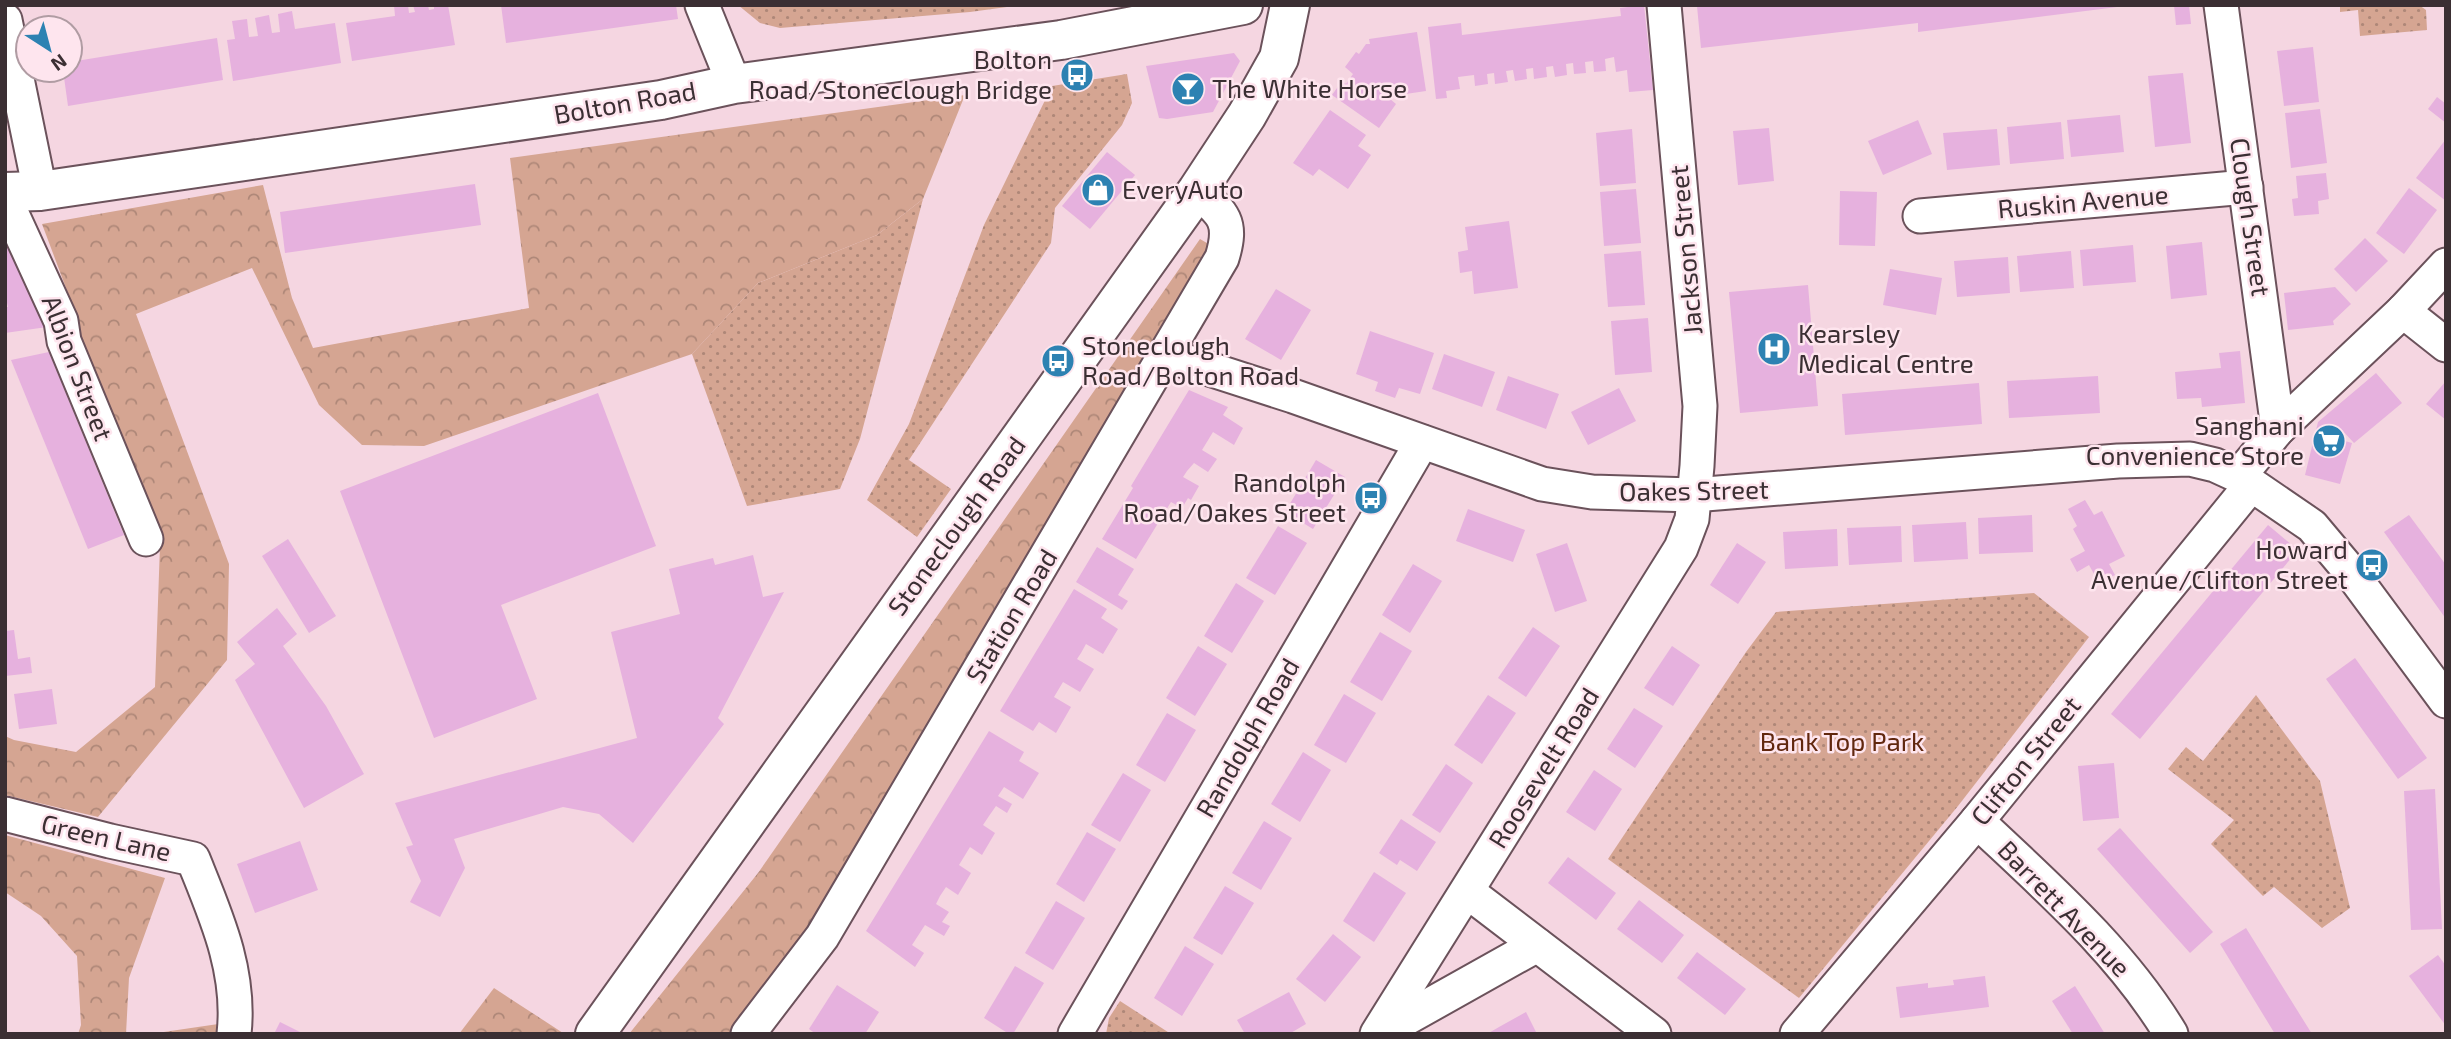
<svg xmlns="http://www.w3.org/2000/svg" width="2451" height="1039" font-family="'Exo 2',sans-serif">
<defs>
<pattern id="grass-dots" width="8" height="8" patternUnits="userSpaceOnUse" patternTransform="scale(1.75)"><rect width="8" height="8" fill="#d5a592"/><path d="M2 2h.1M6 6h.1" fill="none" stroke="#ae8778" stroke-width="1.8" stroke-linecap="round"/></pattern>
<pattern id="forest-crowns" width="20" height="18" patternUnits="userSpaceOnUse" patternTransform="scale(1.75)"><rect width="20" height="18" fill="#d5a592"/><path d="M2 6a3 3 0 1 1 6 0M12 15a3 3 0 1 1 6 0" fill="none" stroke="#ae8778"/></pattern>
</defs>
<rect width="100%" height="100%" fill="#f5d6e1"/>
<g fill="url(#grass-dots)">
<path d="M738,5H1022L970,12L780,28L760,23Z"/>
<path d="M2340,5H2419L2426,10L2427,30L2360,36L2358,10L2340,12Z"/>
<path d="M1127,74L1132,103L1122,125L1055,208L1051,243L909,460L951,489L917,537L867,500L909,424L984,225L1052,86Z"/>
<path d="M923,199L860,439L840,489L747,506L692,354L758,283L877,235Z"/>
<path d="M2034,593L2089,637L1958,806L1799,998L1608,859L1746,652L1776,612Z"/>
<path d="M2256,695L2320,781L2350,908L2322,928L2274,887L2263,896L2211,844L2234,820L2168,769L2186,747L2203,761Z"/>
<path d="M1120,1001L1171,1034H1106L1109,1018Z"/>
</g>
<g fill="url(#forest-crowns)">
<path d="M965,95L923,199L877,235L758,283L692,354L424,446L362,445L319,405L252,268L136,314L229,564L227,660L98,817L5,795V736L14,740L76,752L155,687L160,545L78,340L75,312L42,224L263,185L292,298L313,348L529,308L510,158Z"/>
<path d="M1200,239L1212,246L812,929L732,1034H629L758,873Z"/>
<path d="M5,835L165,878L129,978L126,1034H78L81,1025L77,956L41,916L5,892Z"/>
<path d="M494,988L563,1033L459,1034Z"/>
<path d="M225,1023L222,1034H150Z"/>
</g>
<g fill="#e6b1de">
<path d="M394,5H408L409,13L415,12L413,5H428L429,10L434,9V5H448L455,45L352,61L346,23L395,16Z"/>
<path d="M501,5H676L678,19L506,43Z"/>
<path d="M1644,5L1653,90L1629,92L1627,70L1616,72L1614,57L1605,59L1606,71L1594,72L1593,61L1585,62L1586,73L1574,74L1573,63L1566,64L1567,75L1555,77L1553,66L1546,67L1547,77L1534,79L1533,68L1526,69L1527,79L1515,81L1513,70L1506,71L1508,82L1495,84L1494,73L1487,74L1488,84L1475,86L1474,75L1458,77L1460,89L1446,91L1447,98L1436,99L1428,27L1461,23L1462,35L1621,16L1620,8Z"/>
<path d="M2133,5L1918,32V23L1701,48L1697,6Z"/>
<path d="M2174,5H2189L2191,24L2176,25Z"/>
<path d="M292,11L295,29L335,23L341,63L233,81L227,40L235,39L232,21L247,19L249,37L258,36L255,18L269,15L272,33L280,32L278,14Z"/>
<path d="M1417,32L1426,91L1392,96L1390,99L1396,104L1379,128L1332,95L1342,81L1346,84L1353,74L1345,67L1356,52L1359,54L1366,44H1370L1369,39Z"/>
<path d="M217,38L223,80L68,106L63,70H70V62Z"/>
<path d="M2313,47L2319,102L2284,106L2277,51Z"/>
<path d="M1234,53L1240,61L1213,112L1167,119L1159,118L1146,66Z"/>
<path d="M2183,73L2191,143L2155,147L2148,76Z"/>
<path d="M2437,97L2446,104V123L2428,109Z"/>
<path d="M2320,109L2327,163L2291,168L2285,113Z"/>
<path d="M1330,110L1366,135L1358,146L1371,155L1348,189L1319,169L1313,176L1293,163Z"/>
<path d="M2120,115L2124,152L2071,157L2067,120Z"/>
<path d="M1918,120L1932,154L1883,175L1868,141Z"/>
<path d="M2061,122L2064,159L2010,164L2007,127Z"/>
<path d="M1769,128L1774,181L1738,185L1733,131Z"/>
<path d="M1632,129L1636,183L1600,186L1596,133Z"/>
<path d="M1997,129L2000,165L1947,170L1943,133Z"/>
<path d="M2446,139V201L2416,178Z"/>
<path d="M1107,152L1135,175L1090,229L1062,206Z"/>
<path d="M2326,173L2329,199L2318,201L2319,214L2294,216L2292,199L2298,198L2296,176Z"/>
<path d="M475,184L481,225L285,253L280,212Z"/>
<path d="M2409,188L2437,210L2404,254L2376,233Z"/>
<path d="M1636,189L1641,243L1604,246L1600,192Z"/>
<path d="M1840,191L1877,192L1875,246L1839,245Z"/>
<path d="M1509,221L1518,288L1474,294L1472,271L1460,273L1458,252L1468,250L1465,227Z"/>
<path d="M2365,238L2388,261L2356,292L2334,269Z"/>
<path d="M2202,242L2207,295L2171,299L2166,246Z"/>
<path d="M2133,245L2136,282L2083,286L2080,250Z"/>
<path d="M10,246L47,327L5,333V307H8L7,303L5,304V247Z"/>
<path d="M1641,251L1645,305L1608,307L1604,254Z"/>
<path d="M2071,251L2074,288L2020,292L2017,256Z"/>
<path d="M2008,257L2010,293L1957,297L1954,261Z"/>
<path d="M1890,269L1942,278L1936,315L1883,305Z"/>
<path d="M1808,285L1818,406L1740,413L1729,292Z"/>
<path d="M2335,287L2351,304L2333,321L2334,325L2288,330L2284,293Z"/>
<path d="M1276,289L1311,310L1281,360L1245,339Z"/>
<path d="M1648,318L1652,372L1615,375L1611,321Z"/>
<path d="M1370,331L1434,353L1420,394L1399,388L1395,398L1375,391L1378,382L1356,374Z"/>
<path d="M2240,351L2245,403L2202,407L2201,398L2177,399L2175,372L2221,368L2219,353Z"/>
<path d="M49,352L124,535L88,549L11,360Z"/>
<path d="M1444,354L1495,372L1482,407L1432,389Z"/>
<path d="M2376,373L2402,403L2354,443L2342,430L2339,433L2338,439L2352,443L2340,484L2305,475L2318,422Z"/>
<path d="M1508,376L1559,394L1546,429L1496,410Z"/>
<path d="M2098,376L2100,413L2009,418L2007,381Z"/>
<path d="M2446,381V420L2426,404Z"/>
<path d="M1979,383L1982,424L1845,435L1842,394Z"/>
<path d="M1619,388L1636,421L1588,445L1571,412Z"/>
<path d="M1189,390L1228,407L1223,415L1243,428L1234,445L1213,432L1202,450L1217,459L1208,472L1194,463L1187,471L1183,477L1199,486L1191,500L1188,498L1182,508L1171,502L1136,559L1102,539L1133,488L1131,486Z"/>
<path d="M598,393L656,546L501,605L537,699L434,738L340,491Z"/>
<path d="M1316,460L1345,477L1313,529L1285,512Z"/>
<path d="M2085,500L2094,515L2102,511L2125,556L2109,564L2115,575L2099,583L2089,565L2077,572L2070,559L2085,551L2073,529L2077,526L2068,509Z"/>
<path d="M1468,509L1525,530L1513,562L1456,541Z"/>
<path d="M2032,515L2033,552L1979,554L1978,518Z"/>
<path d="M2409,515L2446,565V619L2384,532Z"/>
<path d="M1966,522L1968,559L1914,562L1912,525Z"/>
<path d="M2268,525L2298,550L2140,739L2111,714Z"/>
<path d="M1278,526L1307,543L1275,595L1246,578Z"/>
<path d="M1901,526L1902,562L1849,565L1847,528Z"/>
<path d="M1837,529L1838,566L1785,569L1783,532Z"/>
<path d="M288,539L336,616L309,633L262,556Z"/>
<path d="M1567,543L1587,601L1555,612L1536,554Z"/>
<path d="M1737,543L1766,562L1738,604L1710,585Z"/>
<path d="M1097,547L1134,569L1118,595L1128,601L1122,610L1076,582Z"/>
<path d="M753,555L763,597L784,592L718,718L724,724L633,843L599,814L563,807L454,839L465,868L440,917L410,902L421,881L406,847L413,845L395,803L637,738L611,632L680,614L669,569L713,558L715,565Z"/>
<path d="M1413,564L1442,581L1410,633L1382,615Z"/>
<path d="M1236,583L1264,601L1232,653L1204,636Z"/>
<path d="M1074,589L1107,609L1101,618L1118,629L1103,654L1086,644L1081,653L1077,659L1094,669L1080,692L1063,682L1054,697L1071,707L1056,733L1039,722L1033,731L1000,711Z"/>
<path d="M277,608L297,634L283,646L326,706L364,774L304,808L235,680L255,664L237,642Z"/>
<path d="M1533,627L1560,646L1526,697L1498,678Z"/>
<path d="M14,630L18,659L30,657L32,673L5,676V631Z"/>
<path d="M1380,632L1412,651L1382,701L1350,682Z"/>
<path d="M1198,646L1227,664L1195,716L1166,698Z"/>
<path d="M1672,646L1700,665L1673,706L1644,688Z"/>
<path d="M2355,658L2427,758L2398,779L2326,679Z"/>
<path d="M52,689L57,724L19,729L14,694Z"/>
<path d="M1344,694L1376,713L1346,763L1314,745Z"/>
<path d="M1488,695L1516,713L1482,764L1454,745Z"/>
<path d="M1634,708L1663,726L1635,768L1607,749Z"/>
<path d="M1167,713L1196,730L1165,782L1136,765Z"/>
<path d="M989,731L1024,752L1019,761L1039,773L1023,799L1004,787L998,796L1012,804L1007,813L996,806L989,816L983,825L995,833L982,855L970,847L959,865L971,873L958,895L946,887L940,896L936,904L949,912L942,922L950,926L944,936L925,925L912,945L924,953L915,967L866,931Z"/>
<path d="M1303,752L1331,770L1300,822L1271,804Z"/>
<path d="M2114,763L2119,818L2083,821L2078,766Z"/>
<path d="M1446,764L1473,783L1440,833L1412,815Z"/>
<path d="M1594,770L1622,789L1595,831L1566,812Z"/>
<path d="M1123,773L1151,790L1120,842L1091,825Z"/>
<path d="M2435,789L2442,929L2411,930L2404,791Z"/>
<path d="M1401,819L1436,842L1417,871L1400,860L1397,865L1379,853Z"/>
<path d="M1264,821L1292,838L1261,890L1232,873Z"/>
<path d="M2120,828L2213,932L2190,953L2097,849Z"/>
<path d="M1087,832L1116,849L1084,902L1056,884Z"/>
<path d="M300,841L318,890L255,913L237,864Z"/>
<path d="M1568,857L1616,893L1596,920L1548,883Z"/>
<path d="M1374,872L1406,893L1374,942L1343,921Z"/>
<path d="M1225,886L1254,903L1222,955L1193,938Z"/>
<path d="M1639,900L1684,935L1662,963L1617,929Z"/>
<path d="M1056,901L1085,918L1053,970L1025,953Z"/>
<path d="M2246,928L2264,957L2312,1034H2275L2220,944Z"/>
<path d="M1333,934L1361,957L1325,1002L1296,979Z"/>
<path d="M1185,946L1214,964L1182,1016L1154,998Z"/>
<path d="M1697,952L1746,989L1725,1015L1677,978Z"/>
<path d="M2438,955L2446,966V1026L2409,976Z"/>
<path d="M1015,966L1044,983L1013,1034H1009L984,1018Z"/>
<path d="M1985,976L1989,1007L1900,1018L1896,987L1928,983V988L1954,985L1953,980Z"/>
<path d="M837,985L879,1012L865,1034H816L809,1029Z"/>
<path d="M2075,986L2097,1021L2105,1034H2073L2052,1001Z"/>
<path d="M1289,992L1306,1024L1289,1034H1245L1237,1020Z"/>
<path d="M1526,1012L1537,1034H1487L1499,1027Z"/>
<path d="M280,1022L304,1034H274Z"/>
</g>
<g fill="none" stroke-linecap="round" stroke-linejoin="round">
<defs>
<g id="minor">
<path d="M702,5L734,84"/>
<path d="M2221,5L2278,429"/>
<path d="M5,20L40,191"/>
<path d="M5,199L61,321L64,341L146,539"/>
<path d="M1920,216L2246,187"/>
<path d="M2403,311L2446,345"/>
<path d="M1166,355L1293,396L1542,484L1592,492L1693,495L2118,461L2190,459L2215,465L2239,476L2312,526L2349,570L2446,701"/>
<path d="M2239,476L2278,429L2403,311L2446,265"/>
<path d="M5,814L110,841L193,859C216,916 241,971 234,1034"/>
<path d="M1977,821C2047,887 2121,951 2171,1034"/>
<path d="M1468,892L1654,1034"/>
<path d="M1380,1033L1537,945"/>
<path d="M748,1034L822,937L1222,258C1233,222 1224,214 1197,191"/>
<path d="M1075,1034L1422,442"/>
<path d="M1377,1034L1681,548L1692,519L1697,466L1700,406L1664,5"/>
<path d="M1797,1034L1977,821L2251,485"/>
</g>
<g id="primary">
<path d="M5,192L40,191L661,100L734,84L1061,40L1243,5"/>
<path d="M595,1034L1197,191L1247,115L1279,58L1290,5"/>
</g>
</defs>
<use href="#minor" stroke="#6b525b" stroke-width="37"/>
<use href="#primary" stroke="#6b525b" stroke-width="42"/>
<use href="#minor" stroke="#fff" stroke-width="33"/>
<use href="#primary" stroke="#fff" stroke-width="38"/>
</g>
<defs>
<symbol id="bus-disc" viewBox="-11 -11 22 22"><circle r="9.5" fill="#2d82b2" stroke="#fee5ee"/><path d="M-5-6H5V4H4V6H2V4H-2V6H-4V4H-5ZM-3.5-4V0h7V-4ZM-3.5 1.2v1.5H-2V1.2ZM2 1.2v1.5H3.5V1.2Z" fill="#fff"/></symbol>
<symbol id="bar-disc" viewBox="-11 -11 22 22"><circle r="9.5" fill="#2d82b2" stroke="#fee5ee"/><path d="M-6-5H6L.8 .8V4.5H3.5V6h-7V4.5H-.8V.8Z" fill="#fff"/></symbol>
<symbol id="shop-disc" viewBox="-11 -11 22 22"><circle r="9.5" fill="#2d82b2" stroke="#fee5ee"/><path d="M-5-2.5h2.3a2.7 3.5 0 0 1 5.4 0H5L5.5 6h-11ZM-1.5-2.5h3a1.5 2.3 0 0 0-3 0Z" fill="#fff"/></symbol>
<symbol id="hospital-disc" viewBox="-11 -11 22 22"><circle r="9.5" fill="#2d82b2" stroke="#fee5ee"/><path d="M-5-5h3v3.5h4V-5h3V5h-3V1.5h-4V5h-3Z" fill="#fff"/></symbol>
<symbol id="supermarket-disc" viewBox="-11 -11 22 22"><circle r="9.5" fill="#2d82b2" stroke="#fee5ee"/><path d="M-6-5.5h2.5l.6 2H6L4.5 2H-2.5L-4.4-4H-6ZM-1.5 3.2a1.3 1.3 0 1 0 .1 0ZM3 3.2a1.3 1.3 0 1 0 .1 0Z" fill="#fff"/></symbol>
</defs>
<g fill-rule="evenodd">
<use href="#bus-disc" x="1058" y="56" width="38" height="38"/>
<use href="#bar-disc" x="1169" y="70" width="38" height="38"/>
<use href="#shop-disc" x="1079" y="171" width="38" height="38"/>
<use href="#hospital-disc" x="1755" y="330" width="38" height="38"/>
<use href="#bus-disc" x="1039" y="342" width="38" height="38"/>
<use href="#supermarket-disc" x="2310" y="422" width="38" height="38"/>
<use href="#bus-disc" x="1352" y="479" width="38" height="38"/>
<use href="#bus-disc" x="2353" y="546" width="38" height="38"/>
</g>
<g text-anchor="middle" stroke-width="5" stroke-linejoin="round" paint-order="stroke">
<g font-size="26" fill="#3b2f33" stroke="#fee5ee" text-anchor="end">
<text x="1052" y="69">Bolton<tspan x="1052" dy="30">Road/Stoneclough Bridge</tspan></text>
<text x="1212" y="98" text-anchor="start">The White Horse</text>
<text x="1122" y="199" text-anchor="start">EveryAuto</text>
<text x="1798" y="343" text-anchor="start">Kearsley<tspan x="1798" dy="30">Medical Centre</tspan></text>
<text x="1082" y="355" text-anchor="start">Stoneclough<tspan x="1082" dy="30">Road/Bolton Road</tspan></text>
<text x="2304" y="435">Sanghani<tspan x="2304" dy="30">Convenience Store</tspan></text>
<text x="1346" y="492">Randolph<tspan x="1346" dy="30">Road/Oakes Street</tspan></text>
<text x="2348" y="559">Howard<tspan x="2348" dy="30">Avenue/Clifton Street</tspan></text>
</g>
<g font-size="26" fill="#3b2f33" stroke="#fee5ee">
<text transform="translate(625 103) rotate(-10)" y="9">Bolton Road</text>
<text transform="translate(2083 202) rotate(-5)" y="9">Ruskin Avenue</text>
<text transform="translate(2250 217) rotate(82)" y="9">Clough Street</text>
<text transform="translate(1686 250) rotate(-95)" y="9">Jackson Street</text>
<text transform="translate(77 368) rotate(69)" y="9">Albion Street</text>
<text transform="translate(1694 491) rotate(-1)" y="9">Oakes Street</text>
<text transform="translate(957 526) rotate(-54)" y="9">Stoneclough Road</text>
<text transform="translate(1012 616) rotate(-59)" y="9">Station Road</text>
<text transform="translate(1248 738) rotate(-60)" y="9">Randolph Road</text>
<text transform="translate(2026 761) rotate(-51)" y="9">Clifton Street</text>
<text transform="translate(1544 768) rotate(-58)" y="9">Roosevelt Road</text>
<text transform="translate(106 838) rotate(13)" y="9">Green Lane</text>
<text transform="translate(2064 909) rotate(46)" y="9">Barrett Avenue</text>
</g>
<g font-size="26" fill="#61270e" stroke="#fee5ee">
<text x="1842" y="751">Bank Top Park</text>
</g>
</g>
<rect width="2451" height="1039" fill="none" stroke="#3b2f33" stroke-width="14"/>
<g transform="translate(49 49) rotate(144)"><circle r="33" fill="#fee5ee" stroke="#b09ca3" stroke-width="2"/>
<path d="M0-5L12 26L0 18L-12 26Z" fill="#2d82b2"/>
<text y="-10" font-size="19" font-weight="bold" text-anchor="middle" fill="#3b2f33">N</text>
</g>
</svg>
